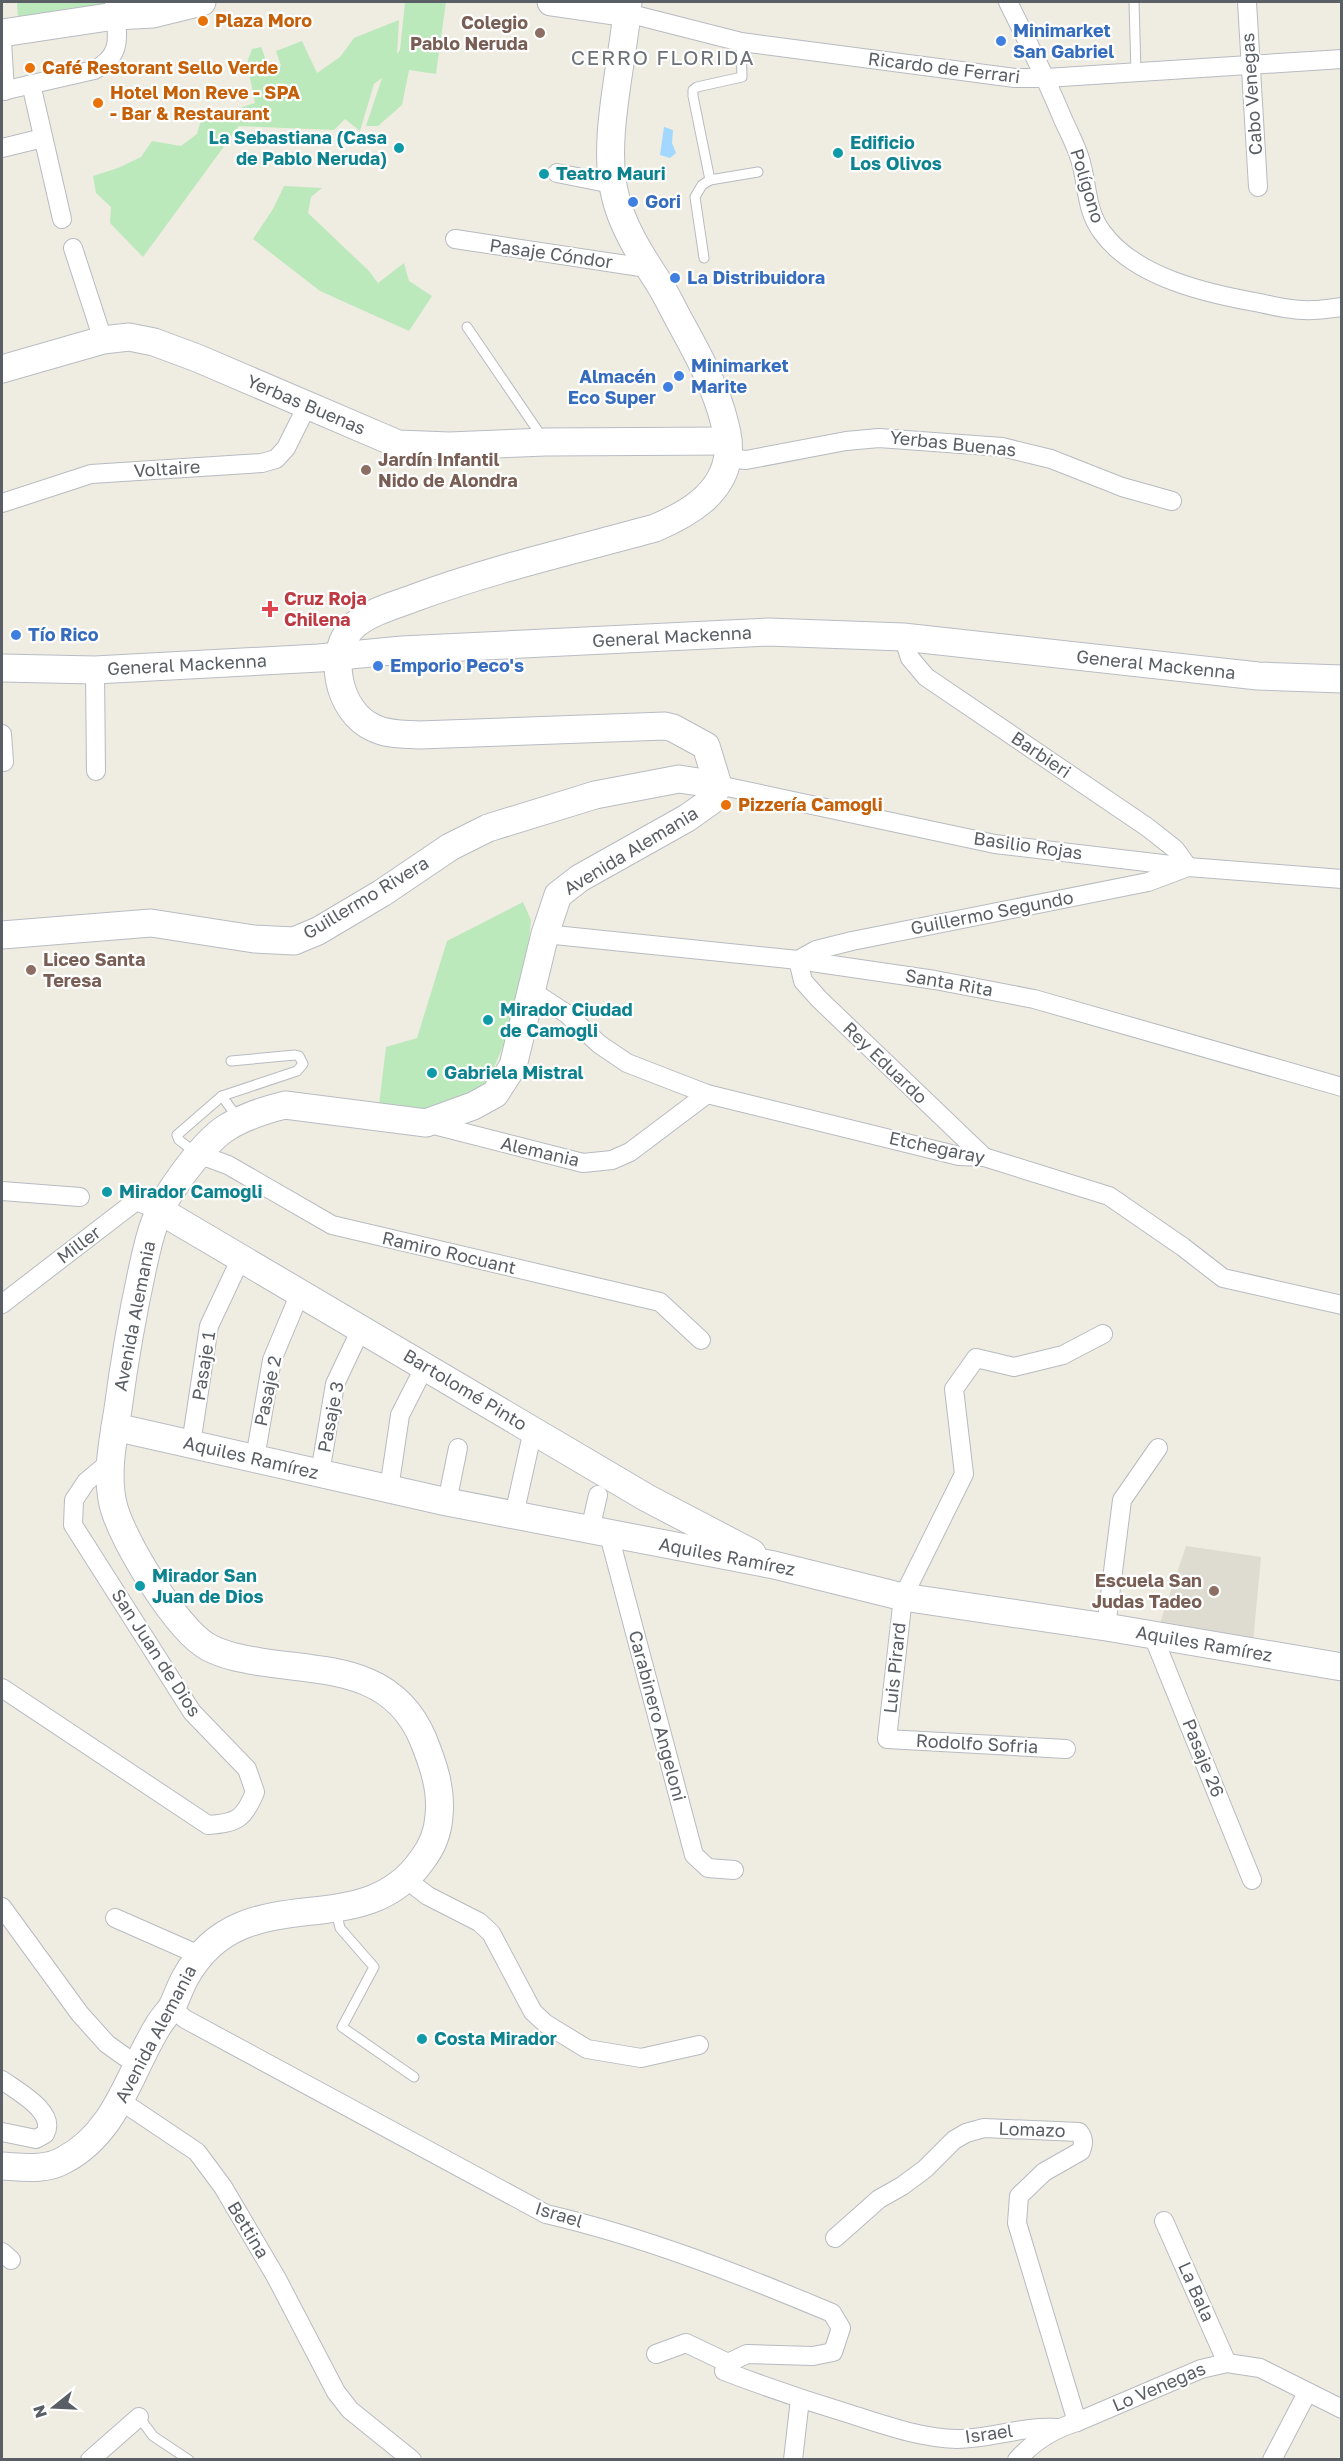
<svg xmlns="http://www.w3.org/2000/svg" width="1343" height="2461" font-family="'Golos Text',sans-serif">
<rect width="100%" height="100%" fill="#efece2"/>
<path fill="#dedbd1" d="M1186,1546L1261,1557L1253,1642L1159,1626Z"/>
<g fill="#bce9bb">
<path d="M17,2H103V7L18,17Z"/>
<path d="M405,2H446L436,74L409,70L402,105L378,126H366L382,78L374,84L360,131L345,119L334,130L239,126L143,257L110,223L111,207L96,193L93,176L118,168L141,157L152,141L181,146L197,134L201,120L255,103L247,63L252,49L261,47L270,70L281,66L276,51L302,41L317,73L340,57L354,38L399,20L397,54L400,50Z"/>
<path d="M284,186L322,188L311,197L308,213L369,271L378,283L404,263L409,281L432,296L409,331L320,291L253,239L273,209Z"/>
<path d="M523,902L531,920L529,940L508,1035L488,1081L458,1100L417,1111L379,1105L386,1047L417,1038L447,941Z"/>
</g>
<path fill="#a2d8ff" d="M664,127L673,130L672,143L676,153L670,158L660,155Z"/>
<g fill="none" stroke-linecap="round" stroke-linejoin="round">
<defs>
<g id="lane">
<path d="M1134,2L1136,72"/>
<path d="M741,42L742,77L697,87L693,90V96L710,180L758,172"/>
<path d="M704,258L695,197L702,185L710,180"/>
<path d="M467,327L542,437"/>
<path d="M222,1096L297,1071L303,1064L299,1056L295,1055L231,1061"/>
<path d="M196,1153L179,1140L177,1135L222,1096L239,1120"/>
<path d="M336,1911L340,1928L374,1967L342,2027L414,2077"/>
<path d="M139,2417L153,2436L189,2460"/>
</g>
<g id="street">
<path d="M1008,2C1027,40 1046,78 1062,117C1068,131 1076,145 1080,159C1088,184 1085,209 1102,232C1135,278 1209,294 1260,303C1278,307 1296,311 1314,310C1323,310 1333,308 1342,307"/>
<path d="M1247,2L1258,187"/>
<path d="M627,13L741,42L1015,78H1046L1342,59"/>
<path d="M2,41L5,91"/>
<path d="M31,84L62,219"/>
<path d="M2,91L94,70C126,54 116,32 114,2"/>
<path d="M2,148L43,138"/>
<path d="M557,173L612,184"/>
<path d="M455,239L647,268"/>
<path d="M73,248L103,340"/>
<path d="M727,458L746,460L846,441L879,438L1002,447L1051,459L1122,487L1172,501"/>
<path d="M2,503L91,474L262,463L276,459L286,448L307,406"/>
<path d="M903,637L910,658L926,677L1147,827L1175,849L1188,867L1148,882L852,941L816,950L798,960L803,981L819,999L984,1157"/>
<path d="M95,670L96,771"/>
<path d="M2,734L4,762"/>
<path d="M718,785L995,844L1188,867L1342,879"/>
<path d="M545,934L798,960L935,980L1034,999L1342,1087"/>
<path d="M532,991L567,1014L599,1044L627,1063L707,1094L959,1156L984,1157L1109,1196L1183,1247L1223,1278L1342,1305"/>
<path d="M426,1123L583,1163L612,1160L630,1152L707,1094"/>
<path d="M198,1154L228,1165L332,1225L660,1302L701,1340"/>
<path d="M2,1191L80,1197"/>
<path d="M2,1304L136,1201L159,1210"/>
<path d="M191,1444L209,1326L241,1258"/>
<path d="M255,1458L272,1360L300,1293"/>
<path d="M320,1473L335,1384L361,1329"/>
<path d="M389,1489L400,1415L425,1366"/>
<path d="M447,1502L458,1448"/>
<path d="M514,1515L533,1430"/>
<path d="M590,1530L598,1495"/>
<path d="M609,1535L694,1855L708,1868L734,1870"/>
<path d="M1106,1627L1122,1500L1158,1448"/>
<path d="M1153,1636L1252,1880"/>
<path d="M2,1688L208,1825C237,1823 244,1819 255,1792L247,1769L192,1712L73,1525L74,1500L86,1482L111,1461"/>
<path d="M1066,1749L887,1739L903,1597L964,1474L954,1389L976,1358L1014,1367L1063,1355L1103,1334"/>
<path d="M407,1880L428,1896L479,1922L491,1933L533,2012L546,2024L587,2049L641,2058L699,2045"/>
<path d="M2,1907L80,2014L107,2044L138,2066"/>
<path d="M115,1918L199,1955"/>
<path d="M171,2007L185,2019L546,2214C645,2237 739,2274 832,2313L841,2328L833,2352L813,2356L747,2354L728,2363L724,2371C766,2387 807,2401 850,2414C884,2425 920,2438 957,2439C991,2439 1020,2426 1057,2428"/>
<path d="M2,2080C17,2091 57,2112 45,2134L36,2139L2,2132"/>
<path d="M121,2101L197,2152L223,2187L276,2277L336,2392L350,2410L412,2460"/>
<path d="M1164,2221L1227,2363"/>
<path d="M835,2238L879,2199L902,2186L925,2169L954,2140L966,2133L984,2128L1079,2132C1084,2138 1084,2144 1081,2151L1044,2172L1019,2196L1017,2223L1077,2422"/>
<path d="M2,2252L11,2260"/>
<path d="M656,2354L686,2343L728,2363"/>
<path d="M90,2460L139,2417"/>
<path d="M793,2460L800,2399"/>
<path d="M1017,2460C1034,2441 1053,2429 1077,2422L1201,2369L1227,2363L1260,2368L1342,2409"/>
<path d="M1272,2460L1307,2393"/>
</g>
<g id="secondary">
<path d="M551,2L627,13"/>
<path d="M2,33L115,16L153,14L202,2"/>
<path d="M2,369L103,340L129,337L154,342L197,358L398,444L449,446L545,442L728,441"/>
<path d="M2,668L95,670L319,658L402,650L768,632L903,637L1258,676L1342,679"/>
<path d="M2,935L151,923L254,939L294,941L318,931L382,893L450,847L488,828L595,795L679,779L718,785"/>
<path d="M159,1210L647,1498L752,1553"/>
<path d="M115,1427L447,1502L774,1565L903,1597L1106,1627L1342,1667"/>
<path d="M2,2166C22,2167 45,2171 64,2160C117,2132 129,2073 158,2026C162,2019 168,2013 172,2007C177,1997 180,1987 185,1978C243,1872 361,1948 422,1860C432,1847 438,1832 439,1816C442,1789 433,1764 423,1739C393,1668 327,1672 261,1662C243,1659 225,1656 208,1647C177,1630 121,1539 113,1504C106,1473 113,1440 118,1409C125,1356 134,1305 146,1253C149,1240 152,1227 158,1215C168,1191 204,1142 226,1128C243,1117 265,1110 285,1105L426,1123L473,1106L495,1094L513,1066L545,934L558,895L580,878L687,818L711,801L718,785L706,746L673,728L665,726L419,735C404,734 388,735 374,728C338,713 324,650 356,624C372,611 396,605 414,598C492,569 575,550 655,528C688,514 723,494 728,455C730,440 725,424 721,410C711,378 695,349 679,320C672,307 665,292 657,280C640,254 622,226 615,195C601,140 624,59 628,2"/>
</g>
</defs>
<use href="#lane" stroke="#b7bbc0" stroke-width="11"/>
<use href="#street" stroke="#b7bbc0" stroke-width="20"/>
<use href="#secondary" stroke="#b8bcc2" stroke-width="29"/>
<use href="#lane" stroke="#fff" stroke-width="9"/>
<use href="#street" stroke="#fff" stroke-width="18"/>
<use href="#secondary" stroke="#fff" stroke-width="27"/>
</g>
<g fill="#e8710a" stroke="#fff" stroke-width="2">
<circle cx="203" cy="21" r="6"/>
<circle cx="30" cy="68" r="6"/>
<circle cx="98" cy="103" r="6"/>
<circle cx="726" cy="805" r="6"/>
</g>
<g fill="#8d6e63" stroke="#fff" stroke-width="2">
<circle cx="540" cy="33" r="6"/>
<circle cx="366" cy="470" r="6"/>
<circle cx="31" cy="970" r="6"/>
<circle cx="1214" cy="1591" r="6"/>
</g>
<g fill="#3f7fe0" stroke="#fff" stroke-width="2">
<circle cx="1001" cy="41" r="6"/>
<circle cx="633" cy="202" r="6"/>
<circle cx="675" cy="278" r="6"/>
<circle cx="679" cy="376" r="6"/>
<circle cx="668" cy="387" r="6"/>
<circle cx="16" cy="635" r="6"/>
<circle cx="378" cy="666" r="6"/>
</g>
<g fill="#0f9aa8" stroke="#fff" stroke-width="2">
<circle cx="399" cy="148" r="6"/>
<circle cx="838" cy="153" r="6"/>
<circle cx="544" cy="174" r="6"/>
<circle cx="488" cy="1020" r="6"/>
<circle cx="432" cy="1073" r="6"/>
<circle cx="107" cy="1192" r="6"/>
<circle cx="140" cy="1586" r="6"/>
<circle cx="422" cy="2039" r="6"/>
</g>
<path fill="#e0444e" stroke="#fff" stroke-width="2" d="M267 600h6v6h6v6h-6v6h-6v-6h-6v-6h6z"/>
<g text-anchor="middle" stroke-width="4.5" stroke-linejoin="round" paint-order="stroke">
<g font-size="18" font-weight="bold" fill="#c56008" stroke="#fff" text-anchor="start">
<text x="215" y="27">Plaza Moro</text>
<text x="42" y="74">Café Restorant Sello Verde</text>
<text x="110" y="99">Hotel Mon Reve - SPA<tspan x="110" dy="21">- Bar &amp; Restaurant</tspan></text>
<text x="738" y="811">Pizzería Camogli</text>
</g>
<g font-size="18" font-weight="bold" fill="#785e54" stroke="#fff" text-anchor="end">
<text x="528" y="29">Colegio<tspan x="528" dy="21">Pablo Neruda</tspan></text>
<text x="378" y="466" text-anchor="start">Jardín Infantil<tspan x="378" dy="21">Nido de Alondra</tspan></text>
<text x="43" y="966" text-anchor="start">Liceo Santa<tspan x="43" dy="21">Teresa</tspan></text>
<text x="1202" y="1587">Escuela San<tspan x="1202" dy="21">Judas Tadeo</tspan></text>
</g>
<g font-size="18" font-weight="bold" fill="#366cbe" stroke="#fff" text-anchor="start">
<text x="1013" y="37">Minimarket<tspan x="1013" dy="21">San Gabriel</tspan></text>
<text x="645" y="208">Gori</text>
<text x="687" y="284">La Distribuidora</text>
<text x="691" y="372">Minimarket<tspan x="691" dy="21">Marite</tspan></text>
<text x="656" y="383" text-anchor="end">Almacén<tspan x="656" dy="21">Eco Super</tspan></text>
<text x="28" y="641">Tío Rico</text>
<text x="390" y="672">Emporio Peco's</text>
</g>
<g font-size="18" fill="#5a5f65" stroke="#fff">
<text transform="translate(944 68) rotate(7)" y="6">Ricardo de Ferrari</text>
<text transform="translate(1252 94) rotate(-94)" y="6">Cabo Venegas</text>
<text transform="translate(1087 186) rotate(73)" y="6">Polígono</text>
<text transform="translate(551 254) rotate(8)" y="6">Pasaje Cóndor</text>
<text transform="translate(306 405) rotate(23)" y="6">Yerbas Buenas</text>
<text transform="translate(953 444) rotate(6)" y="6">Yerbas Buenas</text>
<text transform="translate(167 469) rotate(-4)" y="6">Voltaire</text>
<text transform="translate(672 637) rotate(-3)" y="6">General Mackenna</text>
<text transform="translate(187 665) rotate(-3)" y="6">General Mackenna</text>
<text transform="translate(1156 665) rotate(6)" y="6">General Mackenna</text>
<text transform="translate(1041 755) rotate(34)" y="6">Barbieri</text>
<text transform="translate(1028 846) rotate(8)" y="6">Basilio Rojas</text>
<text transform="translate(631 851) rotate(-31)" y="6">Avenida Alemania</text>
<text transform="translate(366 898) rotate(-31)" y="6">Guillermo Rivera</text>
<text transform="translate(992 913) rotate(-11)" y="6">Guillermo Segundo</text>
<text transform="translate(949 983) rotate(10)" y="6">Santa Rita</text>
<text transform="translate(885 1063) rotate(44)" y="6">Rey Eduardo</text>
<text transform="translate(937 1148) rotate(12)" y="6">Etchegaray</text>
<text transform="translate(540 1152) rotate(13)" y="6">Alemania</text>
<text transform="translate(79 1245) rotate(-37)" y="6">Miller</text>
<text transform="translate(449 1253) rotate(13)" y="6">Ramiro Rocuant</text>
<text transform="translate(135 1316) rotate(-79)" y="6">Avenida Alemania</text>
<text transform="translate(204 1366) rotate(-81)" y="6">Pasaje 1</text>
<text transform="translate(465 1390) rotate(31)" y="6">Bartolomé Pinto</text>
<text transform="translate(268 1391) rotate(-78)" y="6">Pasaje 2</text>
<text transform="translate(331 1417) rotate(-79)" y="6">Pasaje 3</text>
<text transform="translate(251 1458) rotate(13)" y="6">Aquiles Ramírez</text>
<text transform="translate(727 1557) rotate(11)" y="6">Aquiles Ramírez</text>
<text transform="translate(1204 1644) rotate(10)" y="6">Aquiles Ramírez</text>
<text transform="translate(156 1653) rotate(57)" y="6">San Juan de Dios</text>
<text transform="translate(895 1668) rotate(-84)" y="6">Luis Pirard</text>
<text transform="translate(657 1716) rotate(75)" y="6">Carabinero Angeloni</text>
<text transform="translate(977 1744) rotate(3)" y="6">Rodolfo Sofria</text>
<text transform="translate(1203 1758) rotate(68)" y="6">Pasaje 26</text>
<text transform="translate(156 2034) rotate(-62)" y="6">Avenida Alemania</text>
<text transform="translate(1032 2130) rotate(2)" y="6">Lomazo</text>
<text transform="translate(559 2215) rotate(17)" y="6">Israel</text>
<text transform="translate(248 2230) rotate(59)" y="6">Bettina</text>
<text transform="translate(1196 2292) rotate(66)" y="6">La Bala</text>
<text transform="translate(1159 2387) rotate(-23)" y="6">Lo Venegas</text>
<text transform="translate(989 2434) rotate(-8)" y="6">Israel</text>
</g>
<g font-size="18" font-weight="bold" fill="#0d838f" stroke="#fff" text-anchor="start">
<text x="387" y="144" text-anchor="end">La Sebastiana (Casa<tspan x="387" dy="21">de Pablo Neruda)</tspan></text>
<text x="850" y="149">Edificio<tspan x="850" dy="21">Los Olivos</tspan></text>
<text x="556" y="180">Teatro Mauri</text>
<text x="500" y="1016">Mirador Ciudad<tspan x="500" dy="21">de Camogli</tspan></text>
<text x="444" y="1079">Gabriela Mistral</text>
<text x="119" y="1198">Mirador Camogli</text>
<text x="152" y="1582">Mirador San<tspan x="152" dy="21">Juan de Dios</tspan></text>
<text x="434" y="2045">Costa Mirador</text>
</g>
<g font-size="18" font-weight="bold" fill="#be3a42" stroke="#fff" text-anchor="start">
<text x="284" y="605">Cruz Roja<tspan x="284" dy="21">Chilena</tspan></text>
</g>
<g font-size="21" letter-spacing="1.5" fill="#6b7177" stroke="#fff">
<text x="663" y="65">CERRO FLORIDA</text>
</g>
</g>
<rect width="1343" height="2461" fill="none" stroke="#5a5f65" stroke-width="6"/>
<g transform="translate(54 2407) rotate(252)" stroke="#ffffff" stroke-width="4.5" paint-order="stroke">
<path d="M0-4.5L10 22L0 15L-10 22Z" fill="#5a5f65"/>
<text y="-9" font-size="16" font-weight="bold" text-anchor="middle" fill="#5a5f65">N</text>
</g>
</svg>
